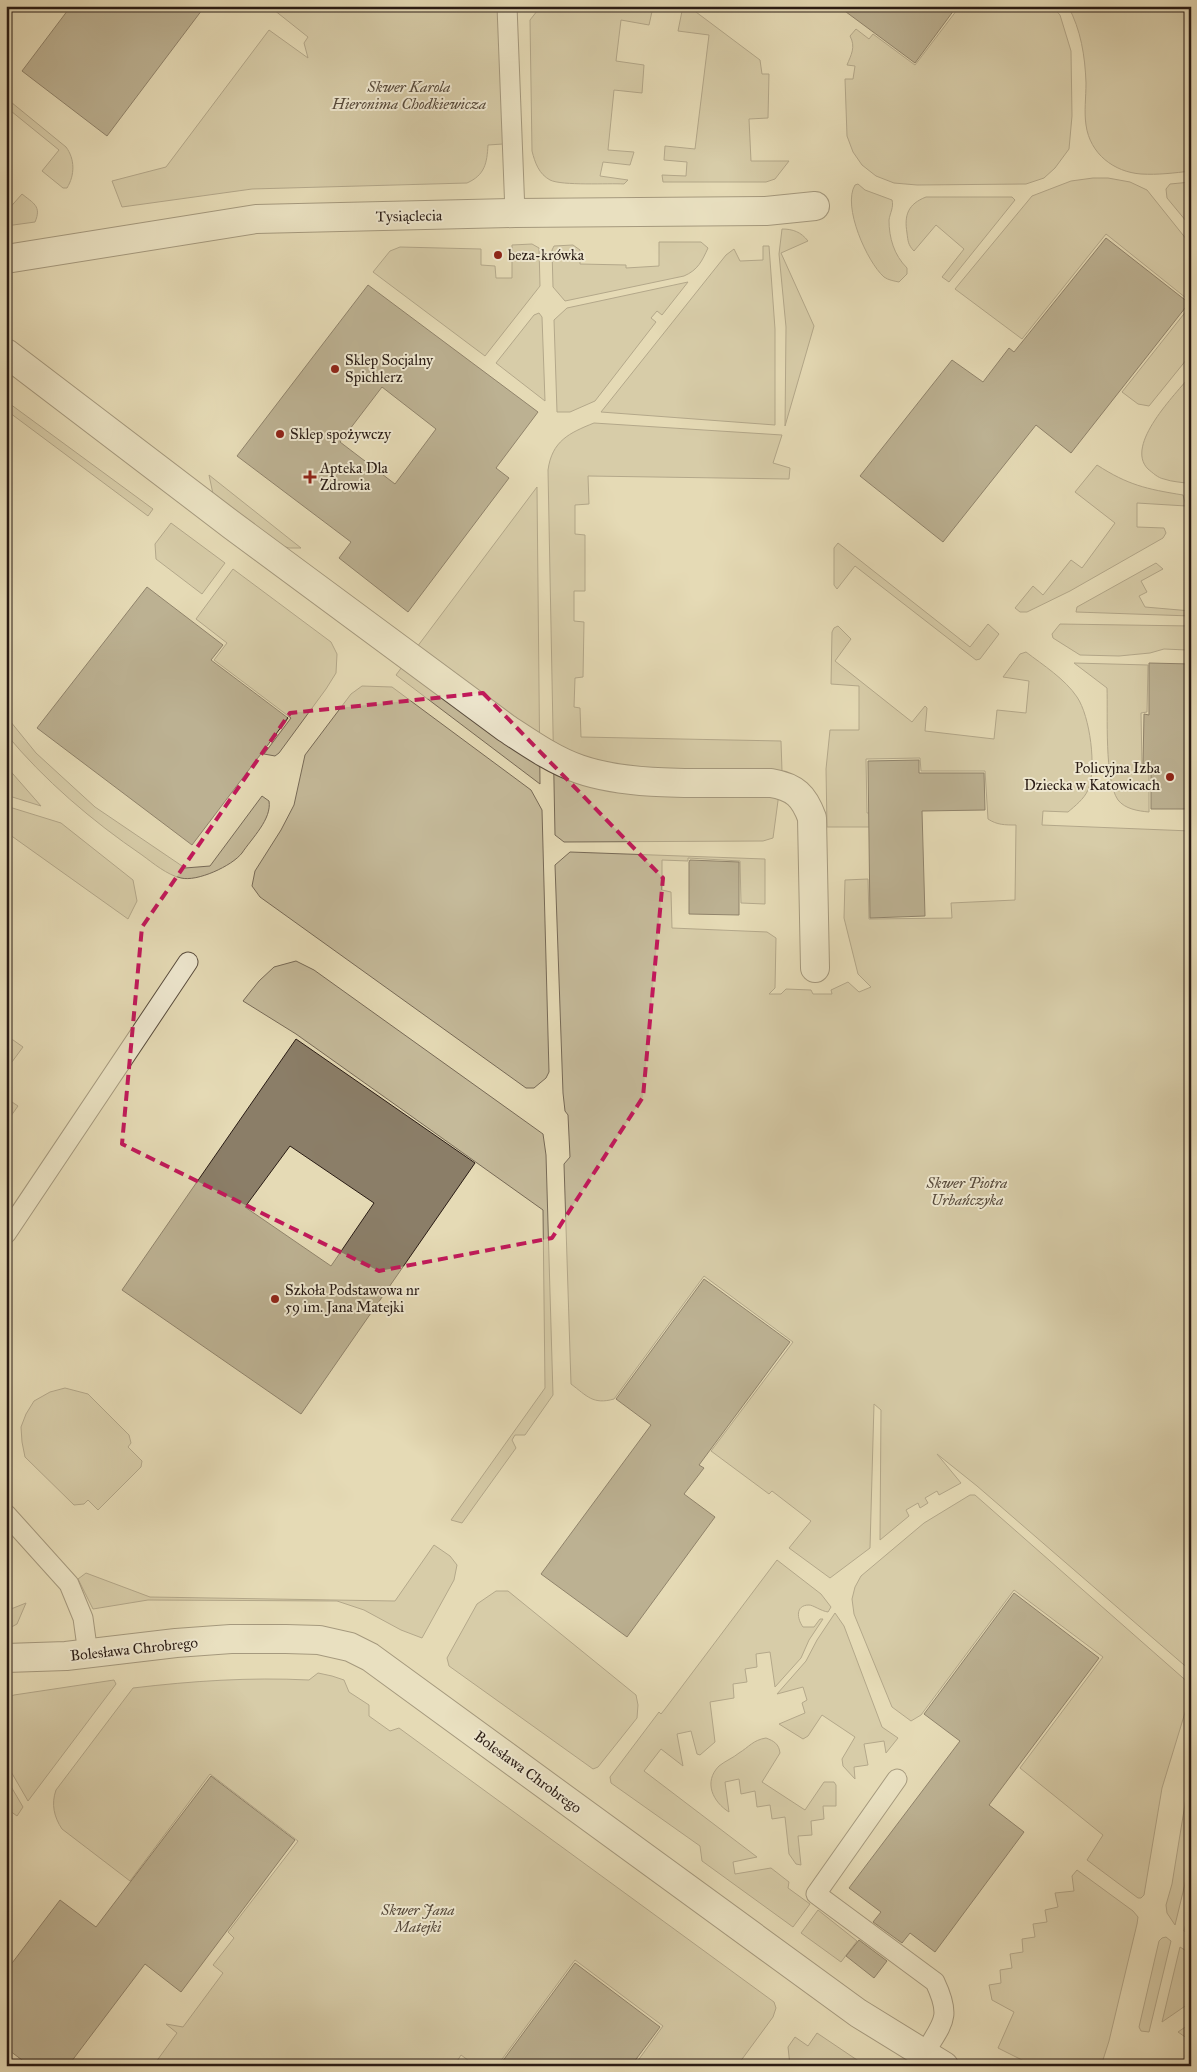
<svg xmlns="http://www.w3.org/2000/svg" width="1197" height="2072" font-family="'IM FELL Great Primer',serif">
<rect width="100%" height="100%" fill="#e5dab5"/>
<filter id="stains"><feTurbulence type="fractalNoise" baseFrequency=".004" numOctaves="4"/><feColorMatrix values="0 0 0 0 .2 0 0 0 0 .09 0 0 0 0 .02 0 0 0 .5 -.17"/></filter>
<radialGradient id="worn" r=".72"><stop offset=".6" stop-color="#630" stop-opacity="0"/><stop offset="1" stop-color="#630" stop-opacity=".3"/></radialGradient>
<g fill="#c5ba9a" stroke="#776a57">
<path d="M269,6H498L503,144L488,145C487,163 485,175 467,183L252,189L122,207L112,181L166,167L269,30L308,58L304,43L308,37Z"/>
<path d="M541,6L653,7L649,25L621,20L616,61L644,65L642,93L614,90L608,150L634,152L630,165L603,162L600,176L628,180L624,184C609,183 562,186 550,180C539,174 535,163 532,151L530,20Z"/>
<path d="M683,6H688L760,60L762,74H769L768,118L749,119L751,161H789L775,179L766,182H663L662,175L686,176L687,162L664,160L665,146L695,149L709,35L678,31Z"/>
<path d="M960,6H1052L1060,15L1071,51L1072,116L1069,149L1055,168L1044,178L1026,184L917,185L894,183L876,176L862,165L853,152L847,136L845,79H853L855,66L847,65C851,55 856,47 850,36L856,29L869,39L873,34L915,65Z"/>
<path d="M1068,6H1191V171C1174,173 1158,175 1141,174C1114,172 1090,154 1086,125C1084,112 1086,97 1086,83C1085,56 1081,30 1068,6Z"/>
<path d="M6,98L66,147C75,159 75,175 67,188H63L42,171L59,150L6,107Z"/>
<path d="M1093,178H1108L1130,182L1147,190L1191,245V302L1106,234L1022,339L955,289L1032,196L1071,181Z"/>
<path d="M1191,182V227L1167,198L1166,189L1170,184Z"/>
<path d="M858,184L865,190L892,200C894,207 890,213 889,220C889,238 894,255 907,268V274L899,282C894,281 888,280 884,277C867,262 842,206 855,185Z"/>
<path d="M22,194C33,203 42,206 35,222L6,226V212Z"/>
<path d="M926,197H1012L1015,200L949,282L942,277L964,249L936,225L914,251C908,245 908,241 907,233C904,215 908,204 926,197Z"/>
<path d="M782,229C793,229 801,232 808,241L781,253L814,326L785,426L786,327L779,254Z"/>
<path d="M659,242H701L708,248C702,261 698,270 684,276L565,301L553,287L552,250L554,246L573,245L580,250V264L626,265V268L659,266Z"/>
<path d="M532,244L539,248L540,286L485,356L373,272L390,251L400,247L481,249V265L495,266L496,278H512V245Z"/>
<path d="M763,246H769L775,329V425L601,412L726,255L734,249L740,261L763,260Z"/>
<path d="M688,282L662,315L657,311L651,318L656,322L595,401L570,412H557L554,320L567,308Z"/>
<path d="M1191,305V354L1149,406L1138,404L1122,392Z"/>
<path d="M539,313L542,317L545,401L496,363L534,315Z"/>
<path d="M1191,375V484C1182,482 1172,482 1164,479C1158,478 1153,473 1148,469C1124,445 1176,394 1191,375Z"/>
<path d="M6,401L153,509L148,516L6,410Z"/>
<path d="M594,423L782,435L773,463L790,468L789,479L588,476L589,504L575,505V534L585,535V591H574V621L584,622L583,677L575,678L574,707L580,708L581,737L781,741L782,771L773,838L763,841L564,842L555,835L548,470C552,441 569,433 594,423Z"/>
<path d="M1097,465C1128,485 1146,489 1183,495L1186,506L1137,503V527L1164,528L1166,533L1163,538L1070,591L1027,612H1020L1015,608L1033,586L1043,595L1071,560L1082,568L1115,523L1075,492Z"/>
<path d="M209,475L301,548H289L273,543L213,494Z"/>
<path d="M537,487L540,784L396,675Z"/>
<path d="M171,523L225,563L202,594L156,559L155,544Z"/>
<path d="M838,543L970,647L988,624L999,634L980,659L976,660L855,566L837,589L834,585V548Z"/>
<path d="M1156,563L1163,569L1141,581L1147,592L1139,596L1145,607L1191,611V616L1076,612L1077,607Z"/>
<path d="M233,569L331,642L337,654L336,673L326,689L279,753L275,756L264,754L291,718L214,660L227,643L196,619Z"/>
<path d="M1060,624L1191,626V661H1188L1187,650L1164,649L1150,653L1119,656L1080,655L1053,638L1052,634Z"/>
<path d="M838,626L851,639L835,661L912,722L925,706L927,708L925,731L994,739L997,710L1026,713L1029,681L1003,677L1020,654L1026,652C1043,665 1065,679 1077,697C1090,716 1097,768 1088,790C1084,799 1075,806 1068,812L1043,811L1042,825L1191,831V1671L977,1486L937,1454L961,1483L939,1495L937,1491L925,1498L928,1503L920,1508L918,1503L906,1510L909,1516L880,1540L881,1410L874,1404L870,1548L830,1578L789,1548L811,1521L772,1491L769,1494L711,1451L793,1342L704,1276L614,1399C593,1405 587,1396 571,1384L564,1164L570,1157L568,1115L565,1111L563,1093L555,865L570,852L765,859V904L741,903L740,861L688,858V861L662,860V890L671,892L672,928L767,932L776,938L775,988L769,994H781L786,989L811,990L813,994H832L831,990L848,982L859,992L871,987L858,974L844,918L845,880L868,879L869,919L952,918L951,903L1015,900L1016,825C1005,825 997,825 988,819L985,771H921L920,758L866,759L867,813L922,812L908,827H827L826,769L830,730H859V686L831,684L832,632L834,628Z"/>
<path d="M1074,663L1148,665L1147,712L1141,713L1142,766H1149V812C1138,811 1125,809 1118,800C1104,780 1108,714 1107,688Z"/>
<path d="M362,686L392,687L531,790L542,810L549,1072L546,1078L534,1088H526L260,897L252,886L255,871L281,830L294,805L305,755L351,694Z"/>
<path d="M6,716L36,753L95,807L185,868L210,866L262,796L269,801C272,819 252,838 242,853C232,866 197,882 181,878C167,875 153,863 142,855C92,821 44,780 6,734Z"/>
<path d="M6,766L41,806L6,795Z"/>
<path d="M6,806L61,823L133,880L137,901L128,919L6,832Z"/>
<path d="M296,961L314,970L543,1134L546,1155L553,1395L525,1435H515L512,1440L516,1448L462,1523L451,1520L545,1388L543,1210L296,1034L243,1001L259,981L274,967Z"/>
<path d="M6,1035L23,1047L6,1070Z"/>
<path d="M6,1098L18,1106L6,1123Z"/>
<path d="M65,1388L88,1394L129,1435L131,1443L128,1447L142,1461L141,1467L98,1510L88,1500L84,1504L74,1505L25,1457L22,1442L21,1427L26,1414L34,1401L50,1392Z"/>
<path d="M970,1495H975L1191,1685V1693L1162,1788L1144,1895L1141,1898H1138L1087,1860L1103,1835L1020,1768L1103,1657L1014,1590L921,1715L911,1721L892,1707L854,1614L852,1599L855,1587L861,1576L924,1523Z"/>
<path d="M434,1545L450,1556L457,1565L454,1580L422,1638L401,1630L364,1610L337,1601L148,1600L93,1609L78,1579L86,1573L150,1597L395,1601Z"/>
<path d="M777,1560L821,1594L831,1607L828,1612C821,1611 813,1605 809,1605C795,1605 797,1619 803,1627H814L820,1619H823L809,1640L801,1658L775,1687L770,1652L756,1654L757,1667L745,1669L747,1682L733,1684L734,1698L710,1702L715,1742L700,1755L697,1754L691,1731L677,1734L683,1766L661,1749L644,1771L757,1857L733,1862L735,1874L771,1868L789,1882L788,1888L810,1904L793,1927L702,1861L700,1846L611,1783L610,1777L659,1712L661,1714L665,1709Z"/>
<path d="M496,1591H508L636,1695L638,1705L637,1718L598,1767L593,1769L449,1666L447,1658L477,1604Z"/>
<path d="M26,1603L17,1624L6,1630V1611Z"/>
<path d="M835,1613L844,1626L882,1727L898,1738L886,1753L884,1741L864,1744L868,1765L854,1767L855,1779L843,1766L842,1759L855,1737L822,1715L808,1736L803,1739L779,1724L805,1713L802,1703L807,1700L803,1687L777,1694L806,1661L817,1640Z"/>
<path d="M318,1673L332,1676L344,1680L349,1692L369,1705V1716L390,1731L399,1728L774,2002L776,2008L773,2017L737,2066H634L663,2026L575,1960L497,2066H476L461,2055L454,2066H153L177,2033L166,2024L183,2027L223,1973L213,1965L234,1938L228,1932L298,1841L210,1774L130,1881L62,1829C54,1817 51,1804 56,1790L133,1688C192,1681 250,1677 309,1680Z"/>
<path d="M114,1680L116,1684L28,1801L6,1763V1698L14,1695Z"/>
<path d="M766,1738C774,1741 779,1744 780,1753L762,1782L805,1810L824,1782H834L836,1785V1806H823L824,1819L811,1821L812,1835L798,1836L801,1865L796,1864L789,1854L785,1817L772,1819L770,1805L757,1807L755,1791L741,1794L739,1779L725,1782L729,1812C713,1802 703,1782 719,1766C725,1761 733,1758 739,1753C749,1747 753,1740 766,1738Z"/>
<path d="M6,1778L23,1807L17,1816L6,1808Z"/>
<path d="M1191,1791V1859L1175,1925L1167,1913L1166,1905L1172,1884L1186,1798Z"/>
<path d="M1077,1870L1133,1911L1138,1917L1137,1924L1109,2041L1101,2066H1034L998,2048L1014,2012L992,2000L989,1985L1001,1983L1000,1970L1012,1968L1010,1954L1023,1952L1022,1939L1035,1937L1033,1924L1047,1922L1045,1910L1058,1907L1055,1893L1074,1891L1072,1876Z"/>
<path d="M1191,1904V1936L1184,1931Z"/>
<path d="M818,1910L857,1941L841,1962L801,1933Z"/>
<path d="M1166,1937L1171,1941L1149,2032L1141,2031L1139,2027L1159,1941L1162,1938Z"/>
<path d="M1180,1947L1191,1954V2002L1162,2022Z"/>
<path d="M1191,2023V2041L1178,2032Z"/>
<path d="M817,2033L866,2066H790L788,2047L795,2037L808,2046Z"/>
</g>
<g fill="#8b7e68" stroke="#291b14" fill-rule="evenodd">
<path d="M71,6H205L107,136L22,71Z"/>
<path d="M838,6H957L915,63Z"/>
<path d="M1106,238L1189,303L1071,453L1036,425L943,542L860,476L952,360L983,382L1009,348L1014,352Z"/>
<path d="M368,285L538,412L496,468L509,478L408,612L339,558L351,542L237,456ZM382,387L436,429L395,484L340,442Z"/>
<path d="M147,587L223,645L211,660L288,718L192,845L37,728Z"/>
<path d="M1149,663L1191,664V809H1151V764H1143L1144,714L1149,715Z"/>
<path d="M919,760V773H984L985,810L922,811L925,916L870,918L868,761Z"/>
<path d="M690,860L739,862V915L689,914V862Z"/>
<path d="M296,1039L475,1163L301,1414L122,1290ZM290,1146L374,1203L331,1266L245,1207Z"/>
<path d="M704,1279L790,1342L699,1465L704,1468L684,1494L715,1517L627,1637L541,1574L651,1425L616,1399Z"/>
<path d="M1014,1593L1099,1658L989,1805L1024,1832L935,1952L910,1933L902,1943L873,1922L881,1912L849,1888L960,1741L924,1714Z"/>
<path d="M211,1776L295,1840L181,1992L145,1964L68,2066H30L6,2048V1971L60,1900L96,1927Z"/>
<path d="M859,1940L887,1961L874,1978L846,1956Z"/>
<path d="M575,1963L660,2027L631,2066H499Z"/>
</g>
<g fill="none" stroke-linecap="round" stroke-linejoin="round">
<defs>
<g id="lane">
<path d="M507,6L515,213"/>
<path d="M6,1234L188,962"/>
<path d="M6,1514L69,1584L83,1618L88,1654"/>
<path d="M897,1779L816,1894L935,1982C952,2018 943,2022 924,2054"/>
</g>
<g id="street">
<path d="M6,259L256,219L515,213L766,211L815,206"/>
<path d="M6,353L233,526L506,728C529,743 553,760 579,769C633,788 713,782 771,783C795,787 804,796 812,818L815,968"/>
<path d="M6,1658L66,1656L176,1643L231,1639H286L319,1640L350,1647L370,1657L858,2013L944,2066"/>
</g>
</defs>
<use href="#lane" stroke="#584b3c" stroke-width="21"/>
<use href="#street" stroke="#584b3c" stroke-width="30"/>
<use href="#lane" stroke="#eee7cf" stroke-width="19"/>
<use href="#street" stroke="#eee7cf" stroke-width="28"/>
</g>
<path d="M0 0H1197V2072H0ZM483,693L663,878L643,1097L552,1238L379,1271L122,1144L142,927L290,713Z" fill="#e5dab5" fill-opacity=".55" fill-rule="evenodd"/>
<path fill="none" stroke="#c2185b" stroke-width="4" stroke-dasharray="10 6" stroke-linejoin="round" d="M483,693L663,878L643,1097L552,1238L379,1271L122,1144L142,927L290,713Z"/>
<g fill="#8f2418" stroke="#eee7cf" stroke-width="2">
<circle cx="498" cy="255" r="5"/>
<circle cx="335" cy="369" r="5"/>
<circle cx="280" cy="434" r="5"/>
<path d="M307.5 469.5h5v5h5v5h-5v5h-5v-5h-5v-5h5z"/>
<circle cx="1170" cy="777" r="5"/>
<circle cx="275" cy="1299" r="5"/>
</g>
<g text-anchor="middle" stroke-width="4" stroke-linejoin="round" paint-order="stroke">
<g font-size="15" font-style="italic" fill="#584b3c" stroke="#eee7cf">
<text x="409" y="92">Skwer Karola<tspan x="409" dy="17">Hieronima Chodkiewicza</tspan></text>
<text x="967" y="1188">Skwer Piotra<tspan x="967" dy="17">Urbańczyka</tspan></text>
<text x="418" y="1915">Skwer Jana<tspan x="418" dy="17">Matejki</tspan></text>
</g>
<g font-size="15" fill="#291b14" stroke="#eee7cf">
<text transform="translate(409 216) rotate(-1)" y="5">Tysiąclecia</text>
<text transform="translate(134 1649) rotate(-6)" y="5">Bolesława Chrobrego</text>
<text transform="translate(528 1772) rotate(36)" y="5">Bolesława Chrobrego</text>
</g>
<g font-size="15" fill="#291b14" stroke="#eee7cf" text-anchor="start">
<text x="508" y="260">beza-krówka</text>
<text x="345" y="365">Sklep Socjalny<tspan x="345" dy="17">Spichlerz</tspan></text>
<text x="290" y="439">Sklep spożywczy</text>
<text x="320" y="473">Apteka Dla<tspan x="320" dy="17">Zdrowia</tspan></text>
<text x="1160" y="773" text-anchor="end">Policyjna Izba<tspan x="1160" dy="17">Dziecka w Katowicach</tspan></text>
<text x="285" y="1295">Szkoła Podstawowa nr<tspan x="285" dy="17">59 im. Jana Matejki</tspan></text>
</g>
</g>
<rect width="1197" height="2072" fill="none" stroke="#e5dab5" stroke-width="25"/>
<rect x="8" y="8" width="1182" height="2057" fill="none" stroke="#291b14" stroke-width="2.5"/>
<rect x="12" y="12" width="1172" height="2047" fill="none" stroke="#291b14"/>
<rect width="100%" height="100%" filter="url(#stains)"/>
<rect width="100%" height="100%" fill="url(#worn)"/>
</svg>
